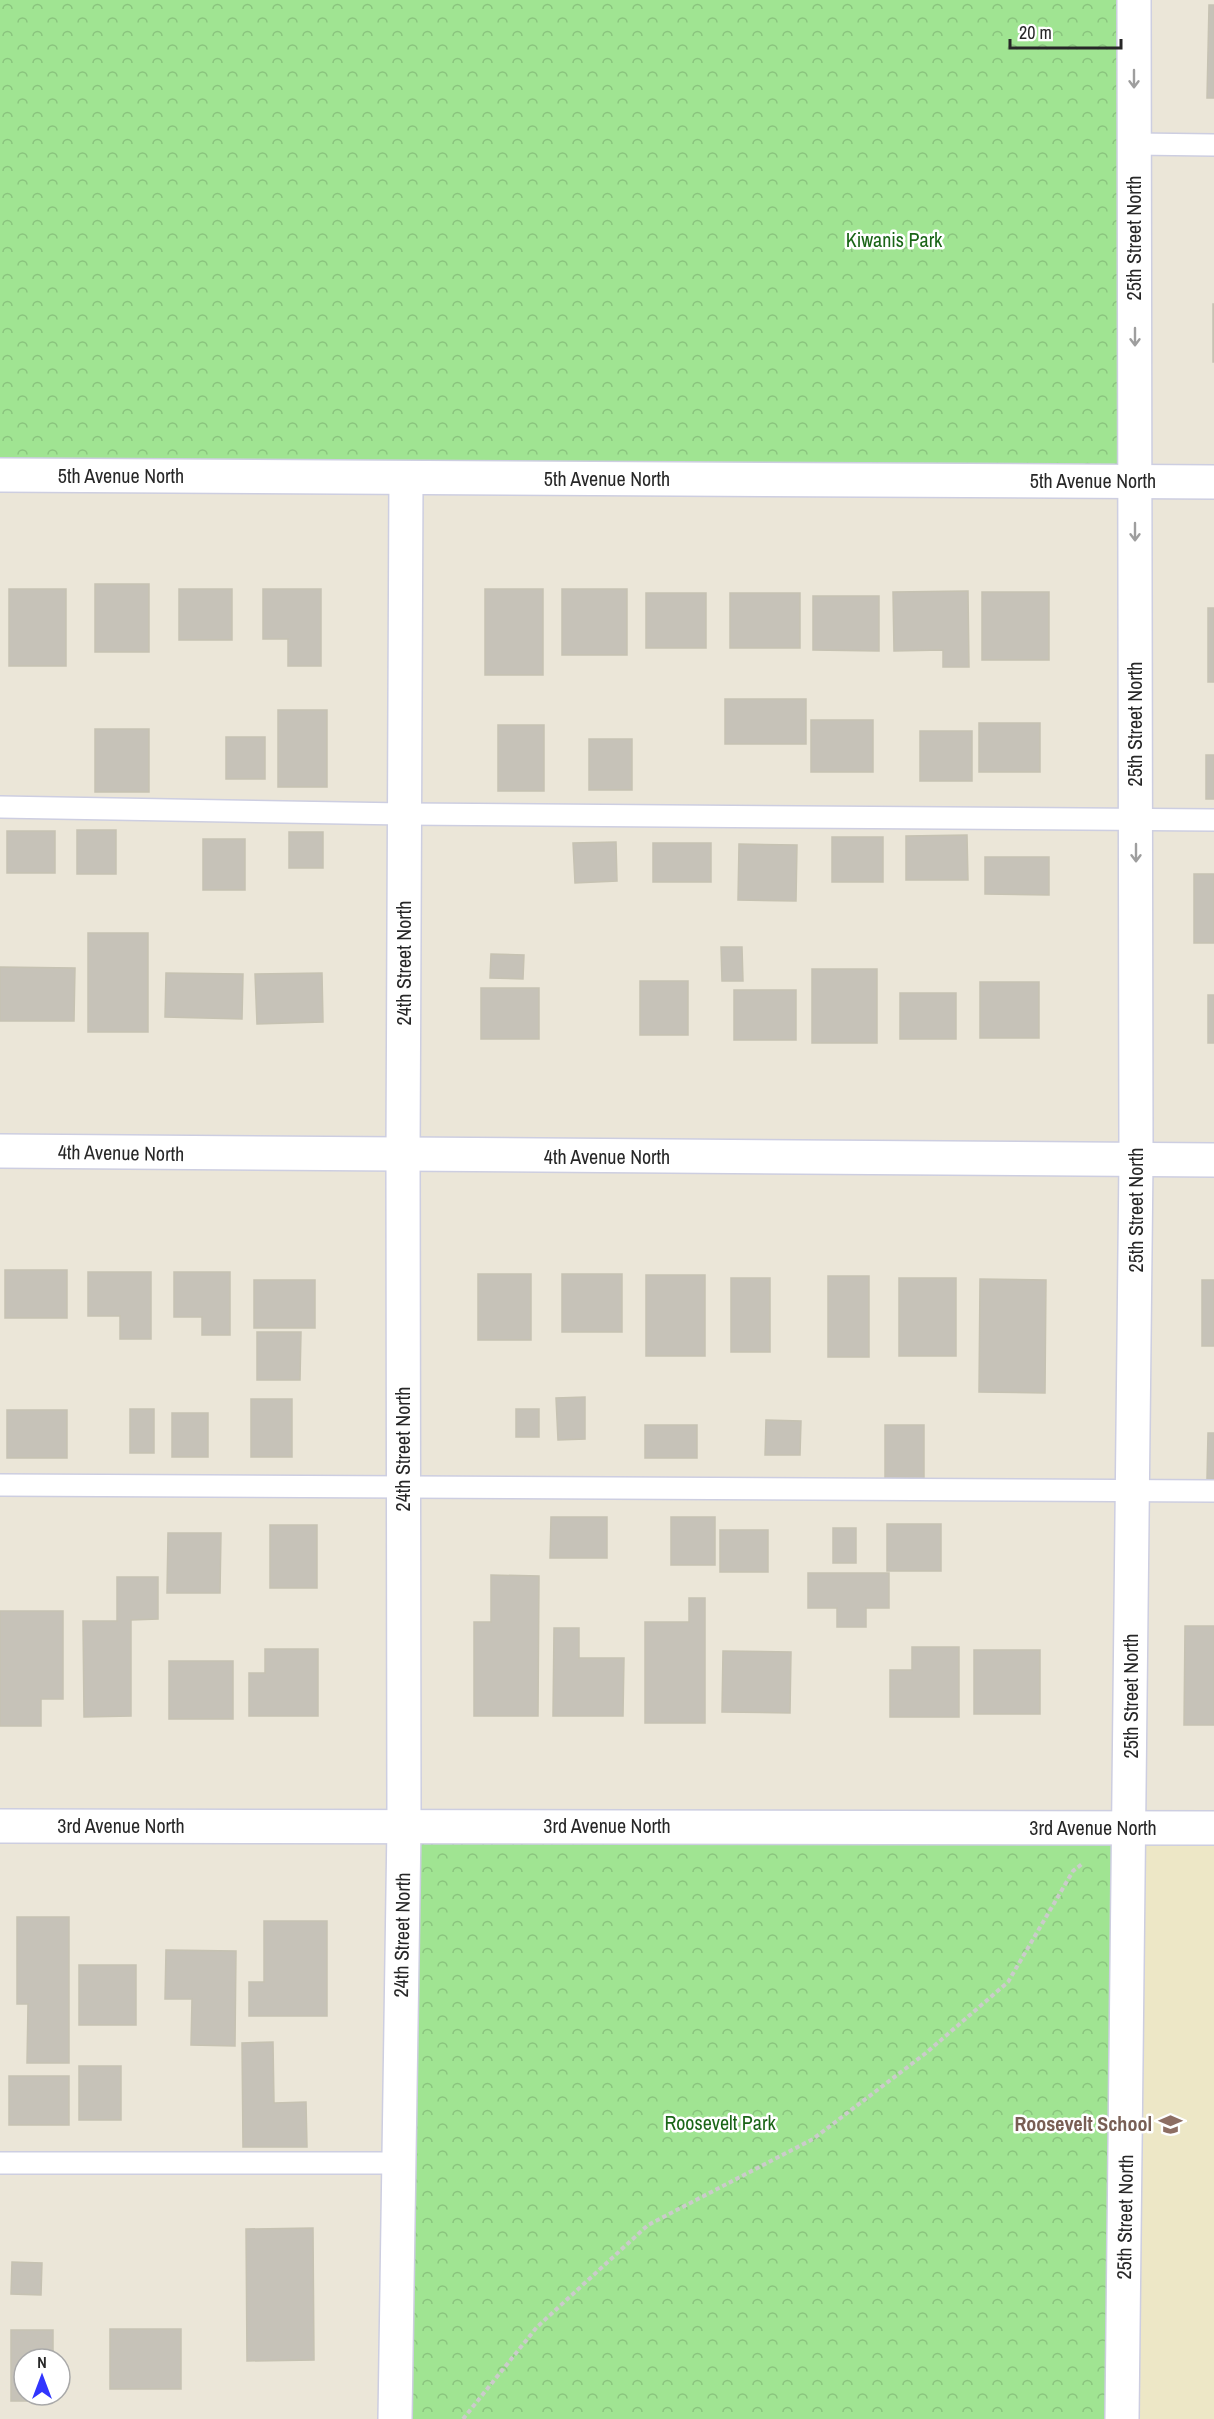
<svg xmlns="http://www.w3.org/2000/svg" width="1214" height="2419" font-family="'Archivo Narrow',sans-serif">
<defs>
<pattern id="forest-crowns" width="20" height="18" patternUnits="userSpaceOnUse" patternTransform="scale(1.5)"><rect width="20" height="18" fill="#a0e492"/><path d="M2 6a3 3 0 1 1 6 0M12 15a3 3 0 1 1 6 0" fill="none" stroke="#8ac47e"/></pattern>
</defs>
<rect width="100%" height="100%" fill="#ebe6d8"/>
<path fill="#ede7c6" d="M1130,1828H1214V2419H1122Z"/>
<g fill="url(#forest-crowns)">
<path d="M0,0H1134L1135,481L0,474Z"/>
<path d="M404,1826L1130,1828L1122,2419H395Z"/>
</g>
<g fill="#c6c2b8" stroke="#c6c2b2" stroke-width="1.5">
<path d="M1209,5H1214V98H1207Z"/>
<rect x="1213" y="304" width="1" height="58"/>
<rect x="95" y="584" width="54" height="68"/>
<rect x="9" y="589" width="57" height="77"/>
<rect x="179" y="589" width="53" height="51"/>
<path d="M263,589H321V666H288V639H263Z"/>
<rect x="485" y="589" width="58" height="86"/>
<rect x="562" y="589" width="65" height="66"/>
<path d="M968,591L969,667H943V650L894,651L893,592Z"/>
<rect x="982" y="592" width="67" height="68"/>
<rect x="646" y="593" width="60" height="55"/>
<rect x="730" y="593" width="70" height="55"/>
<path d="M813,596H879V651L813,650Z"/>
<rect x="1208" y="608" width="6" height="74"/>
<rect x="725" y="699" width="81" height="45"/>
<rect x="278" y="710" width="49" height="77"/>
<rect x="811" y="720" width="62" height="52"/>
<rect x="979" y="723" width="61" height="49"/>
<rect x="498" y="725" width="46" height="66"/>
<rect x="95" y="729" width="54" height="63"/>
<rect x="920" y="731" width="52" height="50"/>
<rect x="226" y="737" width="39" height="42"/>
<rect x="589" y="739" width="43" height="51"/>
<rect x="1206" y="755" width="8" height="44"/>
<rect x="77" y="830" width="39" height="44"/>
<rect x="7" y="831" width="48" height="42"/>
<rect x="289" y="832" width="34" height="36"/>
<path d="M967,835L968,880H906V836Z"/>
<rect x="832" y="837" width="51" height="45"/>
<rect x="203" y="839" width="42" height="51"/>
<path d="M616,842L617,881L575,883L573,843Z"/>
<rect x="653" y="843" width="58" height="39"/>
<path d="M739,844L797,845L796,901L738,900Z"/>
<path d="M985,857H1049V895L985,894Z"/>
<rect x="1194" y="874" width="20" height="69"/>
<rect x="88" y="933" width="60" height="99"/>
<path d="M721,947H742L743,981H722Z"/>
<path d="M491,954L524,955L523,979L490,978Z"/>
<path d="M0,967L75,968L74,1021H0Z"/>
<rect x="812" y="969" width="65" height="74"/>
<path d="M166,973L243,974L242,1019L165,1017Z"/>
<path d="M322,973L323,1022L257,1024L255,974Z"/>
<rect x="640" y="981" width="48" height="54"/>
<rect x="980" y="982" width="59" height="56"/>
<rect x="481" y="988" width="58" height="51"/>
<rect x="734" y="990" width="62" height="50"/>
<rect x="900" y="993" width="56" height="46"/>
<rect x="1208" y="995" width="6" height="48"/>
<rect x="5" y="1270" width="62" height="48"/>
<path d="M88,1272H151V1339H120V1316H88Z"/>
<path d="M174,1272H230V1335H202V1317H174Z"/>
<rect x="478" y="1274" width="53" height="66"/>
<rect x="562" y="1274" width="60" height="58"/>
<rect x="646" y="1275" width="59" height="81"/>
<rect x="828" y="1276" width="41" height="81"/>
<rect x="731" y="1278" width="39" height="74"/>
<rect x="899" y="1278" width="57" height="78"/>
<path d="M980,1279L1046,1280L1045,1393L979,1392Z"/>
<rect x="254" y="1280" width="61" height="48"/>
<rect x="1202" y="1280" width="12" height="66"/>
<path d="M257,1332H301L300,1380H257Z"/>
<path d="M585,1397V1439L558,1440L556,1398Z"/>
<rect x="251" y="1399" width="41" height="58"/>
<rect x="130" y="1409" width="24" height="44"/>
<rect x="516" y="1409" width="23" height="28"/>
<rect x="7" y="1410" width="60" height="48"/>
<rect x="172" y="1413" width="36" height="44"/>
<path d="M766,1420L801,1421L800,1455H765Z"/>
<rect x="645" y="1425" width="52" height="33"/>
<rect x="885" y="1425" width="39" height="54"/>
<path d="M1208,1433H1214V1479H1207Z"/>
<path d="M551,1517H607V1558H550Z"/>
<rect x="671" y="1517" width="44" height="48"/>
<rect x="887" y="1524" width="54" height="47"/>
<rect x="270" y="1525" width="47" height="63"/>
<rect x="833" y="1528" width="23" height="35"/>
<rect x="720" y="1530" width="48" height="42"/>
<path d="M168,1533H221L220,1593H167Z"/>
<path d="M808,1573H889V1608H866V1627H837V1608H808Z"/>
<path d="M491,1575L539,1576L538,1716H474V1622H491Z"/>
<path d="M117,1577H158V1619L131,1620V1716L84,1717L83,1621H117Z"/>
<path d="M689,1598H705V1723H645V1622H689Z"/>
<path d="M0,1611H63V1699H41V1726H0Z"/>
<path d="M1185,1626H1214V1725H1184Z"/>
<path d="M554,1628H579V1658H624L623,1716H553Z"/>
<path d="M912,1647H959V1717H890V1670H912Z"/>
<path d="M265,1649H318V1716H249V1673H265Z"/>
<rect x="974" y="1650" width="66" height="64"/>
<path d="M723,1651L791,1652L790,1713L722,1712Z"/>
<rect x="169" y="1661" width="64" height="58"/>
<path d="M17,1917H69V2063H27L28,2004H17Z"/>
<path d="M264,1921H327V2016H249V1982H264Z"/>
<path d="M166,1950L236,1951L235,2046L191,2045L192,1999H165Z"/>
<rect x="79" y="1965" width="57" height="60"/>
<path d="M273,2042L274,2103L306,2102L307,2147H243L242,2043Z"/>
<rect x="79" y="2066" width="42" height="54"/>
<rect x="9" y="2076" width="60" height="49"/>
<path d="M313,2228L314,2360L247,2361L246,2229Z"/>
<path d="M12,2262L42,2263L41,2295L11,2294Z"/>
<rect x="110" y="2329" width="71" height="60"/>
<path d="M11,2330H53V2359H24V2395H53V2401H11Z"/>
</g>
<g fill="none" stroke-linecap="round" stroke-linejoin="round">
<defs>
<g id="lane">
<path d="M1134,144L1214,145"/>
<path d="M0,807L404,814L1214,820"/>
<path d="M0,1485L1214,1491"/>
<path d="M0,2163H399"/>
</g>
<g id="street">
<path d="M0,475L1214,482"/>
<path d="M0,1151L1214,1160"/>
<path d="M0,1826L1214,1828"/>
<path d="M395,2419L404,1826L403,1156L406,478"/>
</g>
<path id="secondary" d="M1122,2419L1136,1161L1134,0"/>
</defs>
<use href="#lane" stroke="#cdcee1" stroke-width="24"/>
<use href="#street" stroke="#cdcee1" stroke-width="36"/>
<use href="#secondary" stroke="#cdcee1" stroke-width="36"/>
<path stroke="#cbcbcb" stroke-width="4" stroke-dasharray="4.5 3" stroke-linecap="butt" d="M463,2419L537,2327L648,2225L813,2139L926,2053L1008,1982L1073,1871L1082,1864"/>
<use href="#lane" stroke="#fff" stroke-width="21"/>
<use href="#street" stroke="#fff" stroke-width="33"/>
<use href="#secondary" stroke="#fff" stroke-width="33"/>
</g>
<defs><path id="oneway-shaft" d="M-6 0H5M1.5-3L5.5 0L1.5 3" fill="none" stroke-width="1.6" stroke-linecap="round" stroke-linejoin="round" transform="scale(1.5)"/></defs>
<g stroke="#9e9e9e">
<use href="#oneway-shaft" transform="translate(1134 79) rotate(90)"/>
<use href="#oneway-shaft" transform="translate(1135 337) rotate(90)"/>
<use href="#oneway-shaft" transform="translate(1135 532) rotate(90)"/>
<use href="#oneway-shaft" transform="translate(1136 853) rotate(90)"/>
</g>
<defs>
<symbol id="school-bare" viewBox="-9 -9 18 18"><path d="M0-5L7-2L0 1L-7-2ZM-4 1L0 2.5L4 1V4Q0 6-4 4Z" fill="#8d6e63" stroke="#fff" stroke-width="2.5" paint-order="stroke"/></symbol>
</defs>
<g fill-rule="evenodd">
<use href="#school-bare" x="1154" y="2108" width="33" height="33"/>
</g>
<g text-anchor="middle" stroke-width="5" stroke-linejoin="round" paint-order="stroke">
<g font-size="20" fill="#272727" stroke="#fff">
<text transform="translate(1134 238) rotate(-90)" y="7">25th Street North</text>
<text x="121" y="483">5th Avenue North</text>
<text x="607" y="486">5th Avenue North</text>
<text x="1093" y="488">5th Avenue North</text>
<text transform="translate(1135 724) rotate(-90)" y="7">25th Street North</text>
<text transform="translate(404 963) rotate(-90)" y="7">24th Street North</text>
<text transform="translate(121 1153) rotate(1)" y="7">4th Avenue North</text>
<text x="607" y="1164">4th Avenue North</text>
<text transform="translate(1136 1210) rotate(-90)" y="7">25th Street North</text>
<text transform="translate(403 1449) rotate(-90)" y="7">24th Street North</text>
<text transform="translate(1131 1696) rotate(-90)" y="7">25th Street North</text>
<text x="121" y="1833">3rd Avenue North</text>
<text x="607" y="1833">3rd Avenue North</text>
<text x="1093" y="1835">3rd Avenue North</text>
<text transform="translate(402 1935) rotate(-89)" y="7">24th Street North</text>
<text transform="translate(1125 2217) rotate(-89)" y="7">25th Street North</text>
</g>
<g font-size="20" fill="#1a6517" stroke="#fff">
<text x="894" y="247">Kiwanis Park</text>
<text x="720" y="2130">Roosevelt Park</text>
</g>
<g font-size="20" font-weight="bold" fill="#785e54" stroke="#fff" text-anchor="end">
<text x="1152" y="2131">Roosevelt School</text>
</g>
</g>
<g transform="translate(42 2377)"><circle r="28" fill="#ffffff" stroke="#a9a9a9" stroke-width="1.5"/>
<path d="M0-4.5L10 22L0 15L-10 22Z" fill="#3135fe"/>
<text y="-9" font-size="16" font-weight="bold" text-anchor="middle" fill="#272727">N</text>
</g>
<path d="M1010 39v9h111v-9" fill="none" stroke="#272727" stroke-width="3"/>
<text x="1019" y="39" font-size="18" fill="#272727" stroke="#ffffff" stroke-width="4.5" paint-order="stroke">20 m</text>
</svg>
